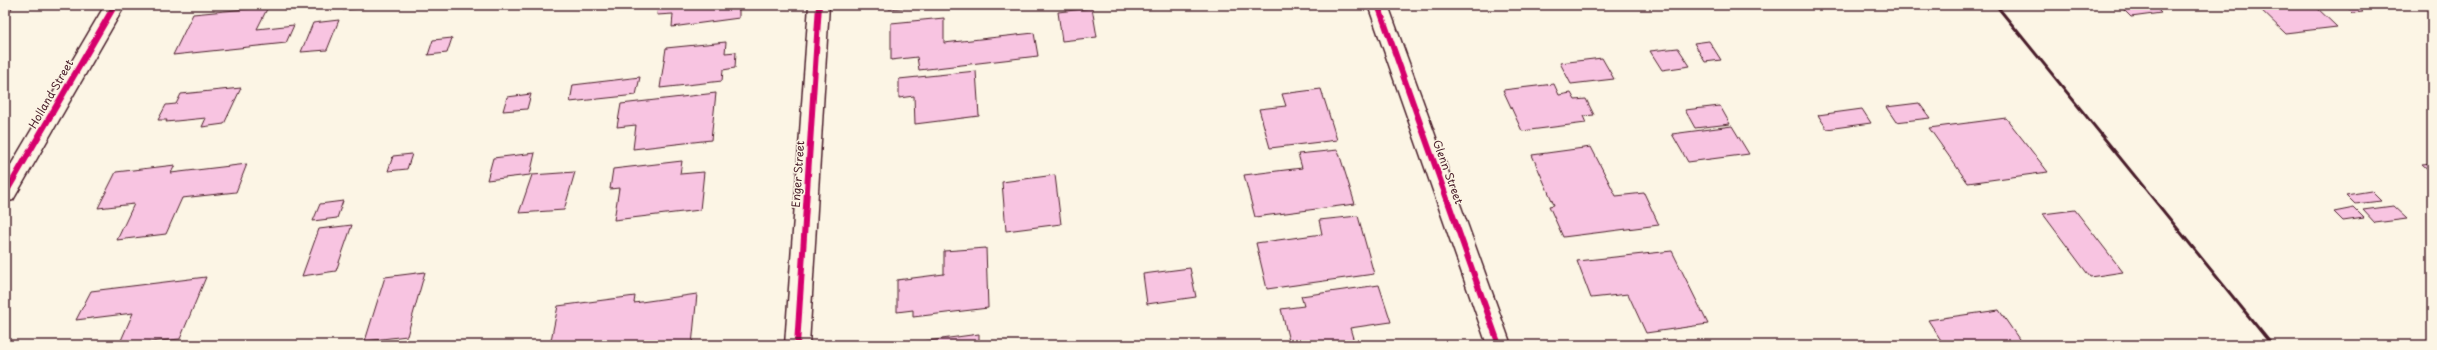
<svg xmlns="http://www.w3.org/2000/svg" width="2437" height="350" font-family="'Playpen Sans',sans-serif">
<rect width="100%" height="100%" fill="#fcf5e5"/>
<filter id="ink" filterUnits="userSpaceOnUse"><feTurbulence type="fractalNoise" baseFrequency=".025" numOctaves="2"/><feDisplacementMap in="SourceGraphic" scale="8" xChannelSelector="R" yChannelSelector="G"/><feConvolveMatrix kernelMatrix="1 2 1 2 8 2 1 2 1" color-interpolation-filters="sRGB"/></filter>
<g filter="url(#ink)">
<g fill="#f8c4e1" stroke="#4a1f2b">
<path d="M5,5H14L5,18Z"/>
<path d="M345,5H389L343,10Z"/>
<path d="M658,5H739V18L672,27L673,14L657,15Z"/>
<path d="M889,5H933L889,9Z"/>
<path d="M2119,5H2153L2161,13L2131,17Z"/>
<path d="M2256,5H2314L2337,27L2285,33Z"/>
<path d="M2357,6L2363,12L2353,13L2347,7Z"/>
<path d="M268,7L257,29L294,25L286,43L173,55L193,14Z"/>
<path d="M1092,8L1097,37L1062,41L1058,12Z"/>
<path d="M944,18V43L1034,33L1038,56L919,70L917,57L891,60V23Z"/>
<path d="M339,20L327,50L301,52L313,23Z"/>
<path d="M452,38L447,53L428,55L433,40Z"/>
<path d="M1709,41L1721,60L1705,62L1694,43Z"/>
<path d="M726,42L725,53L736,52L735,68L723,70L722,81L660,88L666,48Z"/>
<path d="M1678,48L1690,66L1662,70L1650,51Z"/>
<path d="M1602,58L1614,79L1571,84L1560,63Z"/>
<path d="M976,71L979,116L915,124L914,96L899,98V79Z"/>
<path d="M640,77L636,95L570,102L573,85Z"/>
<path d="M1554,84L1559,95L1571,93L1575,100L1586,99L1594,115L1583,116L1586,123L1522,131L1503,90Z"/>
<path d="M241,88L224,124L202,127L206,118L166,122L167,120H158L166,105L176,104L181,94Z"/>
<path d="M1321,89L1337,140L1270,148L1259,109L1286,106L1282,94Z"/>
<path d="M716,93L711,140L633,149L636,125L617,127L621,104Z"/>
<path d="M531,94L527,109L503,111L507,97Z"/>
<path d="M1919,103L1930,118L1896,122L1886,107Z"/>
<path d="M1720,106L1730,124L1695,128L1685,110Z"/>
<path d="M1862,109L1871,123L1827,129L1818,115Z"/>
<path d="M2006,118L2048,172L1968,183L1929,128Z"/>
<path d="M1732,126L1749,154L1688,162L1672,134Z"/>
<path d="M1591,147L1616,196L1644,193L1659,225L1563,237L1549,206L1554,205L1532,155Z"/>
<path d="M1338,150L1355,204L1255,217L1244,175L1302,168L1298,154Z"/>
<path d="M535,153L530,175L487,180L493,158Z"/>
<path d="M412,154L407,169L388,171L393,156Z"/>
<path d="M682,161L680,174L704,172L700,210L614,220L619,188L610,189L613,169Z"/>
<path d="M2432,163V173L2422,164Z"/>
<path d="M247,164L236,192L182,198L166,234L117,240L134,204L98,208L116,172L175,165L171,173Z"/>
<path d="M575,172L564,210L519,213L532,175Z"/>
<path d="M1055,175L1061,224L1006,231L1002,182Z"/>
<path d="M2371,191L2381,201L2355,204L2346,195Z"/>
<path d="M343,201L337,218L313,221L320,204Z"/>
<path d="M2393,206L2407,219L2375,223L2363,210Z"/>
<path d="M2354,208L2364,218L2343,221L2334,212Z"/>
<path d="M2075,210L2123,272L2090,277L2043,214Z"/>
<path d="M1358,216L1374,274L1267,289L1256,243L1322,234L1319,220Z"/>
<path d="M352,225L336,271L302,276L319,229Z"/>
<path d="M986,248L988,308L913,317V310L897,312V280L944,274V251Z"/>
<path d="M1672,251L1708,324L1646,333L1628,294L1591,298L1577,261Z"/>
<path d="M1190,268L1196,297L1147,304L1143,274Z"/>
<path d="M425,272L407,336L365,341L385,277Z"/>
<path d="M206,277L180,339L119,345L133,313L76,320L91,291Z"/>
<path d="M1379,285L1391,322L1350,328L1355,345H1290L1281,309L1304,306L1301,296Z"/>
<path d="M697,294L692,345H550L558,306L635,296L634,303Z"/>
<path d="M1999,310L2023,345H1944L1928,320Z"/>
<path d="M979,334V345H912V343Z"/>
<path d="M2082,341L2085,345H2057Z"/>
</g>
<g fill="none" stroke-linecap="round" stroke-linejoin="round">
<defs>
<g id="minor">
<path d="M105,5H125L13,200L5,202V175Z"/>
<path d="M809,5H829L809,345H785Z"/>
<path d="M1368,5H1388L1511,345H1487Z"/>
</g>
</defs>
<use href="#minor" stroke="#4a1f2b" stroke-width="3"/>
<use href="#minor" fill="#fcf5e5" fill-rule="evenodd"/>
<path stroke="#4a1f2b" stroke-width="3" d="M1996,5L2272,345"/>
<defs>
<g id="cycleway">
<path d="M1378,5L1499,345"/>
<path d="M5,194L115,5"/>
<path d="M797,345L819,5"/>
</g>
</defs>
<use href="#cycleway" stroke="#fcf5e5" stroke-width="8"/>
<use href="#cycleway" stroke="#d6006c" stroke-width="6"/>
</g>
</g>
<g text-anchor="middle" stroke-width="3" stroke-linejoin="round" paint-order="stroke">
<g font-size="11" fill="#4a1f2b" stroke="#fcf5e5">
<text transform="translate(51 94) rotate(-60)" y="4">Holland Street</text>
<text transform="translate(1448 172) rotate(70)" y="4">Glenn Street</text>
<text transform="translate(798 174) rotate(-86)" y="4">Enger Street</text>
</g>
</g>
<rect width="2437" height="350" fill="none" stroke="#fcf5e5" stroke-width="20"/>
<rect x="10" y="10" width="2417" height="330" fill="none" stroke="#4a1f2b" stroke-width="1.5" filter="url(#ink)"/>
</svg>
